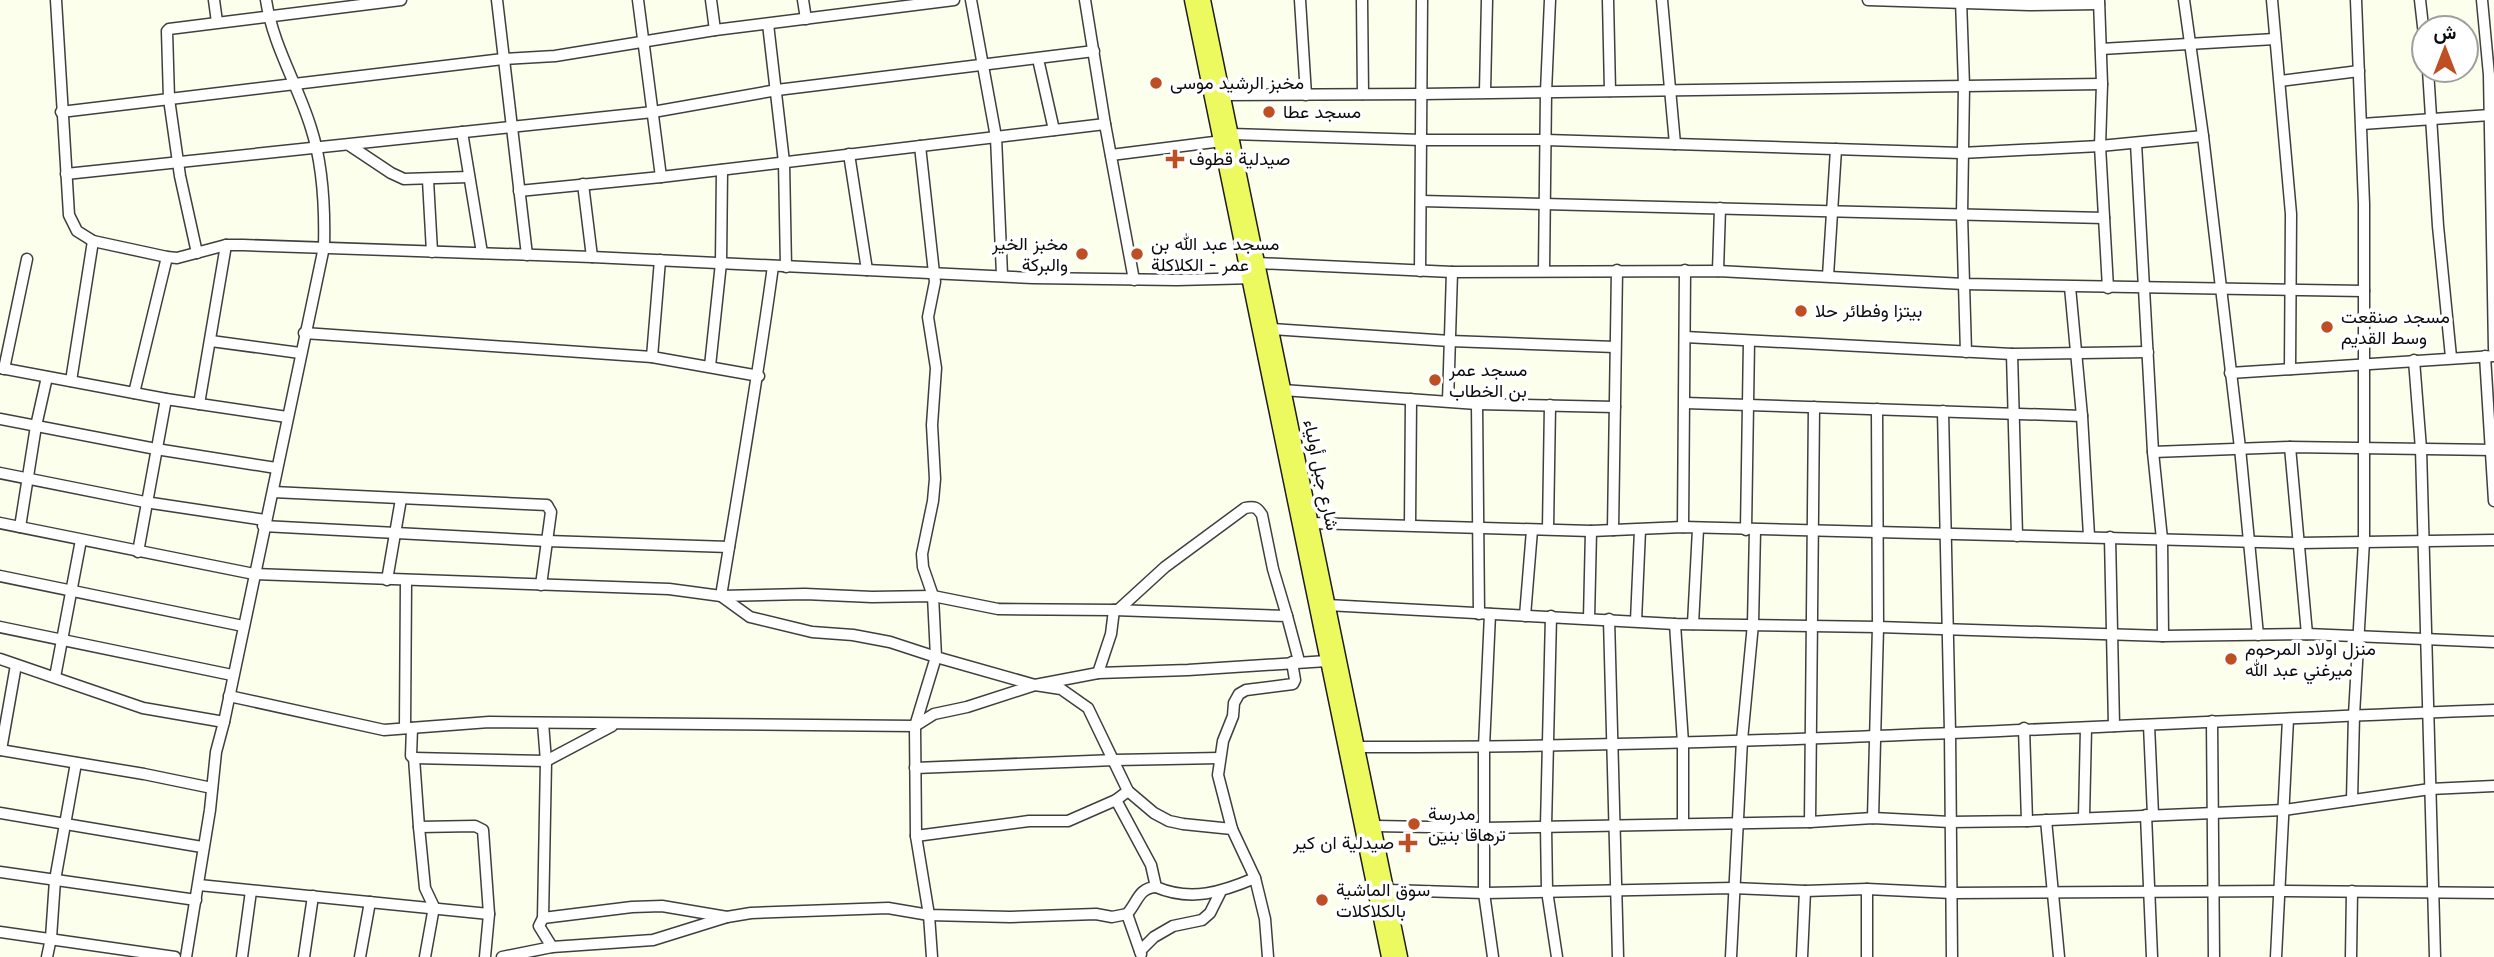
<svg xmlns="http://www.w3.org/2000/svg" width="2494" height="957" font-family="'Libre Baskerville',Vazirmatn,serif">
<rect width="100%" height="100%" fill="#fcffeb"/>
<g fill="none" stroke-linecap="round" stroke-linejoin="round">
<defs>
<g id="minor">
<path d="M56,0L69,215L77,231L93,241L167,257L177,258L226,245H243L592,257L1033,278L1177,280L1255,278"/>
<path d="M214,0L217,22"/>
<path d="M497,0L527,255"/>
<path d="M638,0L661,177"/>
<path d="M711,0L715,30"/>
<path d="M803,0L806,19"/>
<path d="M971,0L996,137L1002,275"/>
<path d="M1085,0L1105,124L1134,280"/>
<path d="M1300,0L1306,95"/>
<path d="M1362,0L1363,94"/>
<path d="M1608,0L1610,91"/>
<path d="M1662,0L1675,144"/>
<path d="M1868,0L2029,5L2099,4"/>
<path d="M1961,0L1964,86L1962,215L1966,352"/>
<path d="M2099,0L2102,84L2100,146L2108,288"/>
<path d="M2184,0L2203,136L2240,448L2258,635"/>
<path d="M2272,0L2291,214L2290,369"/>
<path d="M2420,0L2424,35"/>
<path d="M2482,0L2489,75L2494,349"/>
<path d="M768,24L784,162L786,267"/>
<path d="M2101,49L2275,39"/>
<path d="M1038,59L1054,130"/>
<path d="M2428,70L2438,226L2451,357"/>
<path d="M2280,81L2359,71"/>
<path d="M1485,92L1487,0"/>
<path d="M1223,95L1422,94L2102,84"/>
<path d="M61,112L503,59L555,56L715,30L954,0"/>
<path d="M2362,124L2490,115"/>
<path d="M462,132L482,253"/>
<path d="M1231,134L1422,140H1546L1961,153L2100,146L2203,136"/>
<path d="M2136,143L2153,452L2162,539L2163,636"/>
<path d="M349,145L391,173L404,179L469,177"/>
<path d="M920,146L935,282L928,317L936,368L932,425L935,479L933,501L922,554L923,567L933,596L936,657L1035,685L1061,689L1088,708L1128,791L1154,813L1169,821L1183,824L1232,829L1255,878L1265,919L1268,957"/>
<path d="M849,154L867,270"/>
<path d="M1111,155L1222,141"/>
<path d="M66,174L653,112L777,90L1094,51"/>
<path d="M428,180L432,252"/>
<path d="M583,184L592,257"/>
<path d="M519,191L661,177L1105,124"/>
<path d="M1421,201L2104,218"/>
<path d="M197,253L180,176L169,99L167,31L169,29L401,0"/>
<path d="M1258,263L1452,272L1718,271L1964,284L2364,291"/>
<path d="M773,266C758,377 739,486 721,596L750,617L812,632L853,635L890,642L936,657L915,726L916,836L929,915L932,957"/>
<path d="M1420,271L1422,0"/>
<path d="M1544,271L1546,92L1550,0"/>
<path d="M1718,271L1720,208"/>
<path d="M1828,276L1836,149"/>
<path d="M2070,287L2082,416L2089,536"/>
<path d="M1272,329L1450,341L1615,347"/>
<path d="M304,333L652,357L759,376"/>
<path d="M1685,337L2012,354L2148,352"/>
<path d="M211,341L300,353"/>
<path d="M2012,354L2017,536"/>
<path d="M2485,356L2494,501"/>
<path d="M652,357L660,260"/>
<path d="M2414,360L2421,449L2435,957"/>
<path d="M710,366L721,263L722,170"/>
<path d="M0,368L166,399L287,417"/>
<path d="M4,369L27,259"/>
<path d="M2230,373L2494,356"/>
<path d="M71,381L93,241"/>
<path d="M1283,390L1477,404L1615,407"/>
<path d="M134,393L167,257"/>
<path d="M1448,401L1452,272"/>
<path d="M1685,403L2082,416"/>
<path d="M199,404L226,245"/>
<path d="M1477,404L1479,614"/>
<path d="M1943,411L1950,732L1952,957"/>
<path d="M0,419L156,449L276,468"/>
<path d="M2290,447L2307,634"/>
<path d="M2153,452L2290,447L2494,450"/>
<path d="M0,473L145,502L265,520"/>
<path d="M273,492L547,505L551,512L541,585"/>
<path d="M0,523L254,574L669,589L721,596L805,594L872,597L933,596L998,609L1114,610L1287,616L1299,661"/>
<path d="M1311,523L1591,531L1683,527L2299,543L2494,540"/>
<path d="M1410,525L1411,399"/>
<path d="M263,526L547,541L729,547"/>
<path d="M20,527L36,426L47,377"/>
<path d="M1683,527L1685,270"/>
<path d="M1548,529L1550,405"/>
<path d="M1613,530L1617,270"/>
<path d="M1746,530L1749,341"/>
<path d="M2110,537L2114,726"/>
<path d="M138,552L166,399"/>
<path d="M0,576L243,626"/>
<path d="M387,580L401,499"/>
<path d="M1327,605L1675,624L1878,627L2163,636L2307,634L2494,642"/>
<path d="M1118,610L1165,567L1245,508C1254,506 1257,507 1262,515L1273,569L1287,616"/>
<path d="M1490,614L1484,747V893L1493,957"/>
<path d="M1525,616L1532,530"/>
<path d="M1551,616L1546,826L1547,891L1557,957"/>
<path d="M1589,619L1591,531"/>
<path d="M1609,619L1618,957"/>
<path d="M1636,621L1640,530"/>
<path d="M1675,624L1683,743V823"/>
<path d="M1693,624L1698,529"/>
<path d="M0,627L232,675"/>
<path d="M0,659L143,708L224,722"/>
<path d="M1098,673L1111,634L1114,610"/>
<path d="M55,677L81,540"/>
<path d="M229,696L384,730L489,722L915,726L934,714L967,707L1035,685L1098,673L1188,670L1327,661"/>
<path d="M2212,721L2214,957"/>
<path d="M543,723L546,761L543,918L539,926L552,947"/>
<path d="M2149,725L2153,815"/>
<path d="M405,728L406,581"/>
<path d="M412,728L411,756L414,758L419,827L475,826L483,830L489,914L485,957"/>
<path d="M2024,728L2027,821"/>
<path d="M1358,747C1737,748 2115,724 2494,710"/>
<path d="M0,750L144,774L212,788"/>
<path d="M1,750L16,665"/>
<path d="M414,758L546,761L612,726"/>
<path d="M915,768L1115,760L1220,758"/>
<path d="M1116,800L1151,865L1156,887C1191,902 1222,892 1255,878"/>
<path d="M2352,800L2354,715L2364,541V204L2356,0"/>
<path d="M0,813L202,847"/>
<path d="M2146,815L2152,957"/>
<path d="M2084,817L2086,728"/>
<path d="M1873,818L1878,627L1877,409"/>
<path d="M2046,820L2059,957"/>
<path d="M1810,822L1814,407"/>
<path d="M1375,826L1484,828L1810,822L1873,818L1950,822L2027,821L2284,810L2430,789L2494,786"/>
<path d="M419,827L425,888L434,907L425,957"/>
<path d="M1232,829L1218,775L1223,741L1233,716L1234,703L1239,694L1246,690L1293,684L1295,680L1292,662"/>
<path d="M916,836L1029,821H1068L1116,800L1128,791"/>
<path d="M0,872L196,900"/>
<path d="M199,885L489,914"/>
<path d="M1388,890L1484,893L1733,888L1805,891L1867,889L1952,893L2281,891L2494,893"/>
<path d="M1127,914L1141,954"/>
<path d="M543,918L632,907L662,906L727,917"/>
<path d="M0,932L175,957"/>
<path d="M1140,951L1154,937L1173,926L1202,920L1210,913L1220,893"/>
<path d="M47,957L51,938L55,880L76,763"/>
<path d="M186,957L210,810L216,752L224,722L324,247C325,209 323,165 311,128C298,85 273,46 266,0"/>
<path d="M242,957L251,891"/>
<path d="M304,957L313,896"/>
<path d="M360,957L370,902"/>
<path d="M502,957L552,947L653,940L727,917L751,913L888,908L929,915L1010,917L1096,914L1112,917L1127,914C1138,902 1138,888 1156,887"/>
<path d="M1731,957L1742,740L1753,624L1755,530"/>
<path d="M1802,957L1805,891"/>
<path d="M1867,957V889"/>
<path d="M2276,957L2288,719"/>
<path d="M2351,957L2352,891"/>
</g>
<g id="major">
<path d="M1192,0L1389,957"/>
<path d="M1203,0L1400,957"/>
</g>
</defs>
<use href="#minor" stroke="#3f3f3f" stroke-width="13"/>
<use href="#major" stroke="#1d1d1d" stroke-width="17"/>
<use href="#minor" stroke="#fff" stroke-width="10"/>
<use href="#major" stroke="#ecfa60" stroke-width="14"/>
</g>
<g fill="#bd4f23" stroke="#fff" stroke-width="2.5">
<circle cx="1156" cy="83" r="7"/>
<circle cx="1269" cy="112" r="7"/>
<path d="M1171.5 148.5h7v7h7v7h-7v7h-7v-7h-7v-7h7z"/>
<circle cx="1082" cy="254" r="7"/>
<circle cx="1137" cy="254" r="7"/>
<circle cx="1801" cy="311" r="7"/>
<circle cx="2327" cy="327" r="7"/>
<circle cx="1435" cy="380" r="7"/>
<circle cx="2231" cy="659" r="7"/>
<circle cx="1414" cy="824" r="7"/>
<path d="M1404.5 832.5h7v7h7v7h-7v7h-7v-7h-7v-7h7z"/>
<circle cx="1322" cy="900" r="7"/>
</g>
<g text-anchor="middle" stroke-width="7" stroke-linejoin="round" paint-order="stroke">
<g font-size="18" fill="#0c0c0c" stroke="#fff" text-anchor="start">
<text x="1170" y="89">مخبز الرشيد موسى</text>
<text x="1283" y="118">مسجد عطا</text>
<text x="1189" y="165">صيدلية قطوف</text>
<text x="1068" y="250" text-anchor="end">مخبز الخير<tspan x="1068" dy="21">والبركة</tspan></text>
<text x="1151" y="250">مسجد عبد الله بن<tspan x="1151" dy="21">عمر - الكلاكلة</tspan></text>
<text x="1815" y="317">بيتزا وفطائر حلا</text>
<text x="2341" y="323">مسجد صنقعت<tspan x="2341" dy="21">وسط القديم</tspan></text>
<text x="1449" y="376">مسجد عمر<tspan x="1449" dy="21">بن الخطاب</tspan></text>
<text x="2245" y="655">منزل اولاد المرحوم<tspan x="2245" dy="21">ميرغني عبد الله</tspan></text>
<text x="1428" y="820">مدرسة<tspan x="1428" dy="21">ترهاقا بنين</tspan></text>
<text x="1394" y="849" text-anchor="end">صيدلية ان كير</text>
<text x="1336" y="896">سوق الماشية<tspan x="1336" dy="21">بالكلاكلات</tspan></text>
</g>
<g font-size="18" fill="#0c0c0c" stroke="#fff">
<text transform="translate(1321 475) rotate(78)" y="6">شارع جبل أولياء</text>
</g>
</g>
<g transform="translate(2445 49)"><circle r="33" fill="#ffffff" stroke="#9e9e9e" stroke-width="2"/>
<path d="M0-5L12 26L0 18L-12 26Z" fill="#bd4f23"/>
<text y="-10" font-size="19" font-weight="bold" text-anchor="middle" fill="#0c0c0c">ش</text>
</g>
</svg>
